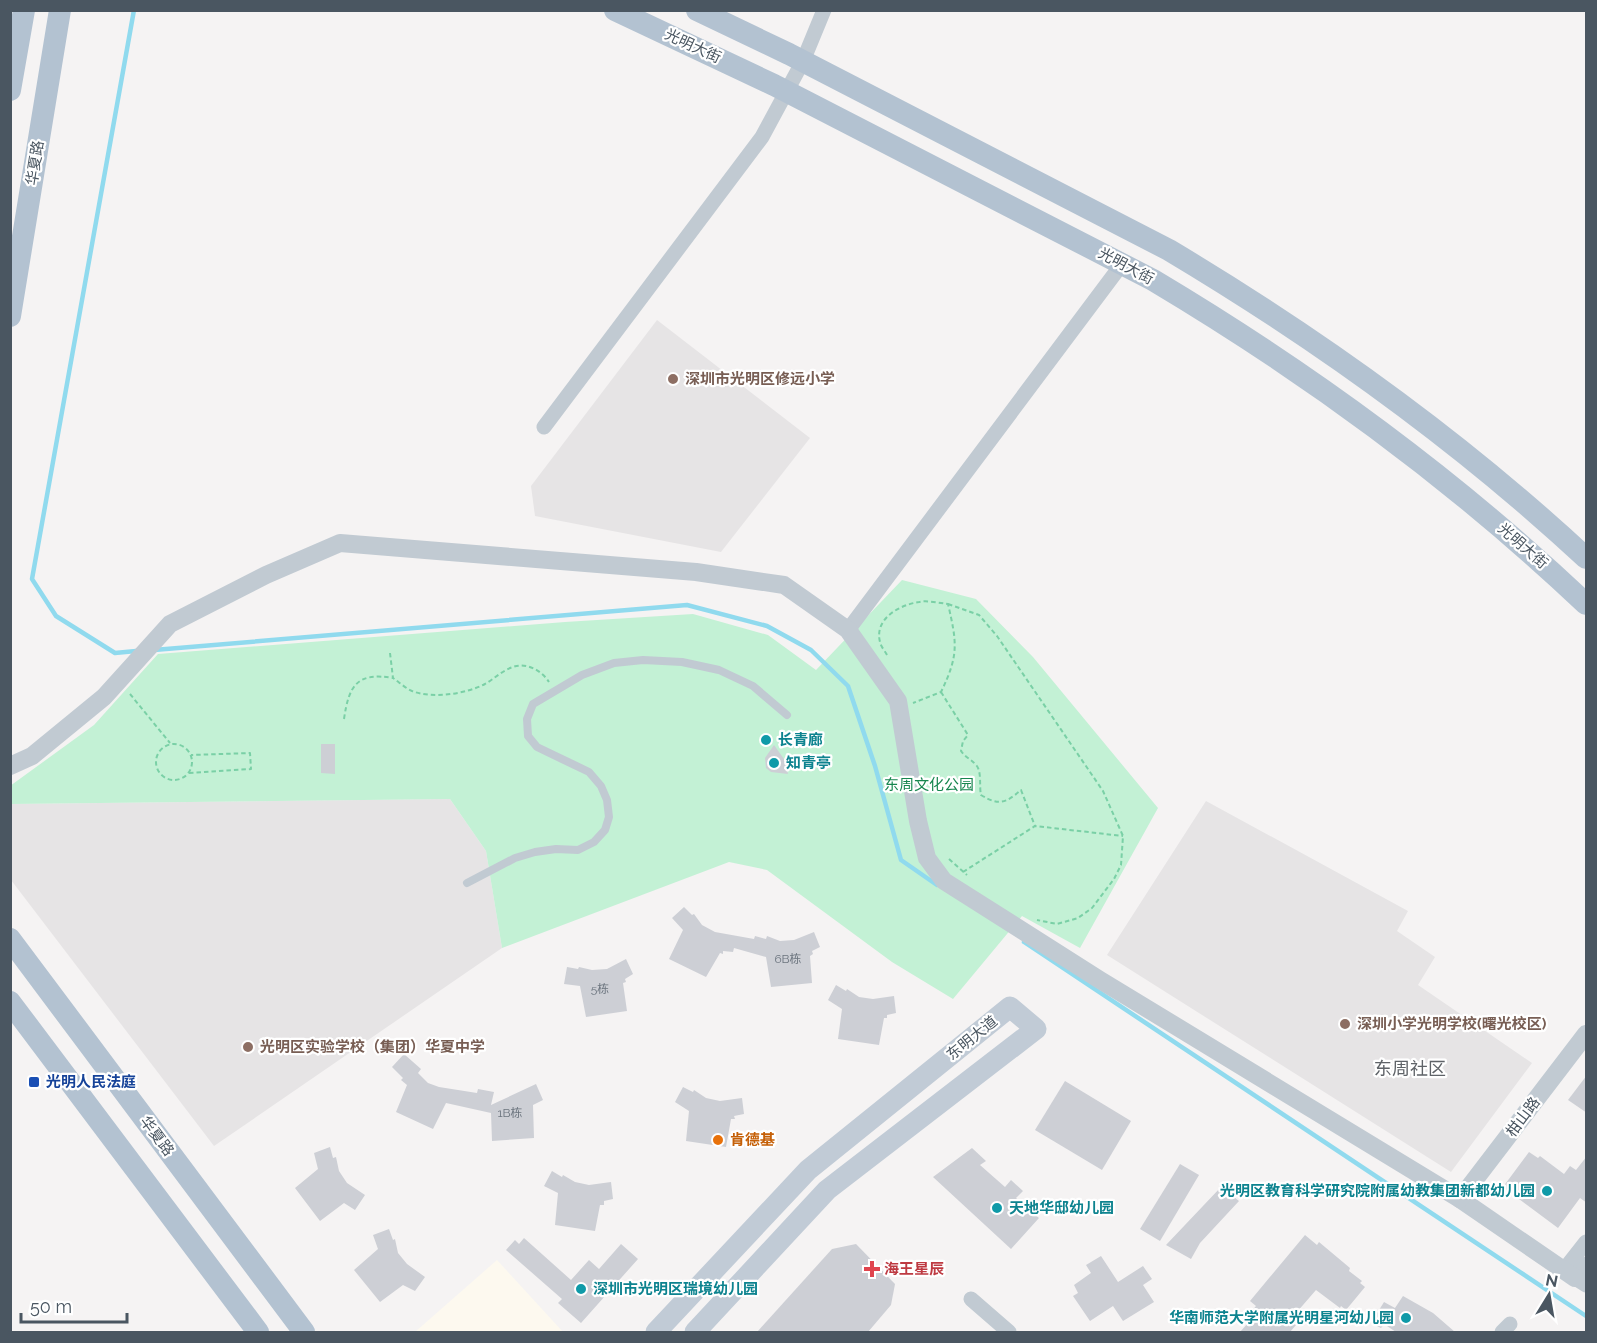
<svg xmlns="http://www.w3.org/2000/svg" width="1597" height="1343" font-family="Raleway,'Noto Sans SC',sans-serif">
<rect width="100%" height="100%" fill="#f5f3f3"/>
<path fill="#fdf9ef" d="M497,1260L563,1332H415Z"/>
<g fill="#e6e4e5">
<path d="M657,320L810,438L721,552L535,516L531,486Z"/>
<path d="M450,799L486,851L502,948L214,1146L11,880V804Z"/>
<path d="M1206,801L1408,911L1397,931L1435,957L1418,985L1532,1063L1451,1172L1107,955Z"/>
</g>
<path fill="#c3f1d5" d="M902,580L976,599L1033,657L1158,808L1080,948L1022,916L953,999L892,962L767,870L729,862L502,948L486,851L450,799L11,804L10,786L94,725L158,654L565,622L693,614L768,635L816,670Z"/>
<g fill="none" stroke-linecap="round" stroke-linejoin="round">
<g stroke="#90daee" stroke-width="4.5">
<path d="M134,10L32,579L56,616L115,653L136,651"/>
<path d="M154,650L687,605L767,626L811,650L848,686L875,766L901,860L937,885"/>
<path d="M1024,942L1586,1316"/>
</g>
</g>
<g fill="#cdcfd5">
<path d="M321,744H335V774L321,773Z"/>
<path d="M774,745L784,759L788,774L771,772L766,768L765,758Z"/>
<path d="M684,907L692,915L694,914L702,925L715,932L754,939L755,936L766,939L767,936L780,941L794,940L814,932L820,947L812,951L813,954L810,956L812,983L771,987L766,957L734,948L733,952L723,951V954L720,953L706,977L669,959L683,930L672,918Z"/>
<path d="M626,959L633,974L625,979L626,982L623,983L627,1011L586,1017L580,986L564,984L567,967L578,969L579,967L592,970L607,969Z"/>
<path d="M836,985L846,991L847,989L859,997L873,999L894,996L896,1013L887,1015V1018H884L879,1045L838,1039L842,1009L828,1000Z"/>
<path d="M404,1054L421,1069L418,1073L428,1083L439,1087L477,1093L478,1089L494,1092L491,1105L536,1084L543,1100L533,1105L534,1138L492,1141L491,1113L446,1103L433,1129L396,1112L407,1085L401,1080L403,1078L392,1067Z"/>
<path d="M1587,1075V1113L1568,1100Z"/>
<path d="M1065,1081L1131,1121L1102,1170L1035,1130Z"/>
<path d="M683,1087L693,1092L694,1090L706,1098L720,1101L742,1098L744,1114L734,1116L735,1119H731L726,1147L686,1141L689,1111L675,1102Z"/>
<path d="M330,1147L333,1158L336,1157L339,1171L347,1183L365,1195L355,1210L344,1203L320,1221L295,1188L318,1169L314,1153Z"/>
<path d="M972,1148L986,1161L980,1165L1005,1187L1011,1180L1023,1191L1016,1198L1039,1218L1011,1249L933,1177Z"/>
<path d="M1529,1152L1538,1158L1540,1156L1564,1174L1570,1166L1576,1170L1587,1156V1203L1580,1198L1558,1228L1503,1187Z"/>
<path d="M1180,1164L1199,1175L1160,1241L1140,1229Z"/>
<path d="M552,1171L562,1177L563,1175L575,1182L589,1185L611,1182L613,1199L604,1201V1205H600L595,1231L555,1225L558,1193L544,1186Z"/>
<path d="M1221,1187L1239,1201L1200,1243L1191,1259L1166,1245Z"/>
<path d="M389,1229L393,1240L395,1239L398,1253L407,1264L425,1277L415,1291L403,1285L380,1302L354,1270L378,1249L373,1235Z"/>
<path d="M1305,1235L1317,1245L1319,1242L1350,1268L1349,1271L1362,1281L1360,1283L1365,1287L1346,1310L1341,1306L1340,1308L1316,1290L1290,1320L1296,1325L1290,1332H1240L1248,1323L1244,1320L1256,1306L1250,1301Z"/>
<path d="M524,1238L571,1280L589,1260L599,1269L621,1244L638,1259L581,1323L558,1303L562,1299L506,1250L515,1240L519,1244Z"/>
<path d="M856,1244L895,1284L891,1305L868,1332H757L832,1249Z"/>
<path d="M1101,1256L1118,1282L1143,1266L1152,1279L1143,1285L1154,1302L1123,1321L1113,1306L1090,1321L1073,1296L1078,1293L1074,1285L1091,1273L1086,1265Z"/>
<path d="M1403,1296L1433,1313L1455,1332H1396L1384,1324L1381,1328L1371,1323L1384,1302L1395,1308Z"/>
</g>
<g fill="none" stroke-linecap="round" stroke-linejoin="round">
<g stroke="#7ad0a6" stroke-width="2" stroke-dasharray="4.5 3" stroke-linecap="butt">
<path d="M948,604L979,615L997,636L1103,791L1123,836L1121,865L1114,879L1092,908L1078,918L1057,924L1037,920"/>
<path d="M390,653L393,678C399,682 405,688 412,691C432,699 466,694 485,684C494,679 503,670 513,667C527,662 542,671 549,682"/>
<path d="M887,655C885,651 881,647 880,642C874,619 899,605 919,602C927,600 939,603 948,604C957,643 959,655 941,692L913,703"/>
<path d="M941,692L968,735L963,741L961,751C966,758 971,759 976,765C982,771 979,786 981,795C999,806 1006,803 1021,790L1035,826"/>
<path d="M130,694L170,743"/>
<path d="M344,719C349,685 357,672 393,678"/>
<circle cx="174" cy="762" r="18"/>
<path d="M189,773L251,769L250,753L191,755"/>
<path d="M949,859L967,875"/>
<path d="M963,872L1035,826L1123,836"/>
</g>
<path stroke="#c1cad2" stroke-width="8" d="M467,883L515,858L535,852L556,849L578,850L594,842L605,830L609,817L607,800L601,786L589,772L537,747L528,736L527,719L533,704L582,675L614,663L643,660L682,662L719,670L753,686L787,715"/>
<g stroke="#c1cad2" stroke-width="15">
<path d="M544,427L762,137L803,61L824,10"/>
<path d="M848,630L1122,264"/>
<path d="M1586,1264L1575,1278L1586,1285"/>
<path d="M1564,1270L1586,1242"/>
<path d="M971,1299L1009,1332"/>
<path d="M1502,1332L1510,1324"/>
</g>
<g stroke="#c1cad2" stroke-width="18">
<path d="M10,766L32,756L104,697L170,624L266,575L340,543L696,572L784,585L848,630L898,701L918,821L927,858L944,881L1100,980L1460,1199L1575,1278"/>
<path d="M1460,1199L1586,1034"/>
</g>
<path stroke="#c1cbd6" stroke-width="21" d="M656,1332L808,1170L1010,1007L1036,1029L827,1190L695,1332"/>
<g stroke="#b3c2d1" stroke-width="22">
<path d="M615,10L774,85L1153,280C1309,373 1454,479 1586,604"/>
<path d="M697,10L789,54L1169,250C1318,339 1459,440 1586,558"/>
<path d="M10,90L24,10"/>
<path d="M10,316L60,10"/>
<path d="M10,939L304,1332"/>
<path d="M10,1002L258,1332"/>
</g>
</g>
<g fill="#8d6e63" stroke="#fff" stroke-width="2">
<circle cx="673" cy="379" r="6"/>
<circle cx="1345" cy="1024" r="6"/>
<circle cx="248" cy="1047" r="6"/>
</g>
<g fill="#0f9aa8" stroke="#fff" stroke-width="2">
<circle cx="766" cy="740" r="6"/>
<circle cx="774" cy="763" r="6"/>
<circle cx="1547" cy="1191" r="6"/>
<circle cx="997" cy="1208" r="6"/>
<circle cx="581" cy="1289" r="6"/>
<circle cx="1406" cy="1318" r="6"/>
</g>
<rect fill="#1a4fb4" stroke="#fff" stroke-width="2" x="28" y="1076" width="12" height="12" rx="3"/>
<circle fill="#e8710a" stroke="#fff" stroke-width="2" cx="718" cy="1140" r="6"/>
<path fill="#e0444e" stroke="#fff" stroke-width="2" d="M869 1260h6v6h6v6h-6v6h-6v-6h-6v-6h6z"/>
<g text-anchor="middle" stroke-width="4.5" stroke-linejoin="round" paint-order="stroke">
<g font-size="12" fill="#6b747e">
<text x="788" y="963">6B栋</text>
<text x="600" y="993">5栋</text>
<text x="510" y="1117">1B栋</text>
</g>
<g font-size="15" fill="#4a5661" stroke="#fff">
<text transform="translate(693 46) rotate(25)" y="5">光明大街</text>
<text transform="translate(35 163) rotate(-81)" y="5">华夏路</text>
<text transform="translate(1126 266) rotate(28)" y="5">光明大街</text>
<text transform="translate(1523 546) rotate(41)" y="5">光明大街</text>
<text transform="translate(972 1038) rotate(-39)" y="5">东明大道</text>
<text transform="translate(1523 1117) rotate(-53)" y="5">柑山路</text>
<text transform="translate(157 1136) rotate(53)" y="5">华夏路</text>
</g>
<g font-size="15" font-weight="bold" fill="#785e54" stroke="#fff" text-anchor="start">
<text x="685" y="384">深圳市光明区修远小学</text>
<text x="1357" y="1029">深圳小学光明学校(曙光校区)</text>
<text x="260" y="1052">光明区实验学校（集团）华夏中学</text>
</g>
<g font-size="15" font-weight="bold" fill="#0d838f" stroke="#fff" text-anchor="start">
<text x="778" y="745">长青廊</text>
<text x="786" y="768">知青亭</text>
<text x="1535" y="1196" text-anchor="end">光明区教育科学研究院附属幼教集团新都幼儿园</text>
<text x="1009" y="1213">天地华邸幼儿园</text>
<text x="593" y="1294">深圳市光明区瑞境幼儿园</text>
<text x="1394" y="1323" text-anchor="end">华南师范大学附属光明星河幼儿园</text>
</g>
<g font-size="15" fill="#17864f" stroke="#fff">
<text x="929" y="790">东周文化公园</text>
</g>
<g font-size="15" font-weight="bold" fill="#164399" stroke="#fff" text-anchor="start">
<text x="46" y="1087">光明人民法庭</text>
</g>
<g font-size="15" font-weight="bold" fill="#c56008" stroke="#fff" text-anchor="start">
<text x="730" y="1145">肯德基</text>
</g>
<g font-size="15" font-weight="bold" fill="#be3a42" stroke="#fff" text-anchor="start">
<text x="884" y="1274">海王星辰</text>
</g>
<g font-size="18" fill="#5f6368" stroke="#fff">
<text x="1410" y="1075">东周社区</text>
</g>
</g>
<rect width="1597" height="1343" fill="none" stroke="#4a5661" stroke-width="24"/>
<g transform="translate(1549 1295) rotate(11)" stroke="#ffffff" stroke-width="4.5" paint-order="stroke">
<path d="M0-4.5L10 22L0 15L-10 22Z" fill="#4a5661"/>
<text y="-9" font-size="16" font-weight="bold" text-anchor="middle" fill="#4a5661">N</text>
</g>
<path d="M21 1313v9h106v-9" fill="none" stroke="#4a5661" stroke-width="3"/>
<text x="30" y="1313" font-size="18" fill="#4a5661" stroke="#ffffff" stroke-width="4.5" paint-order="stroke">50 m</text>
</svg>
